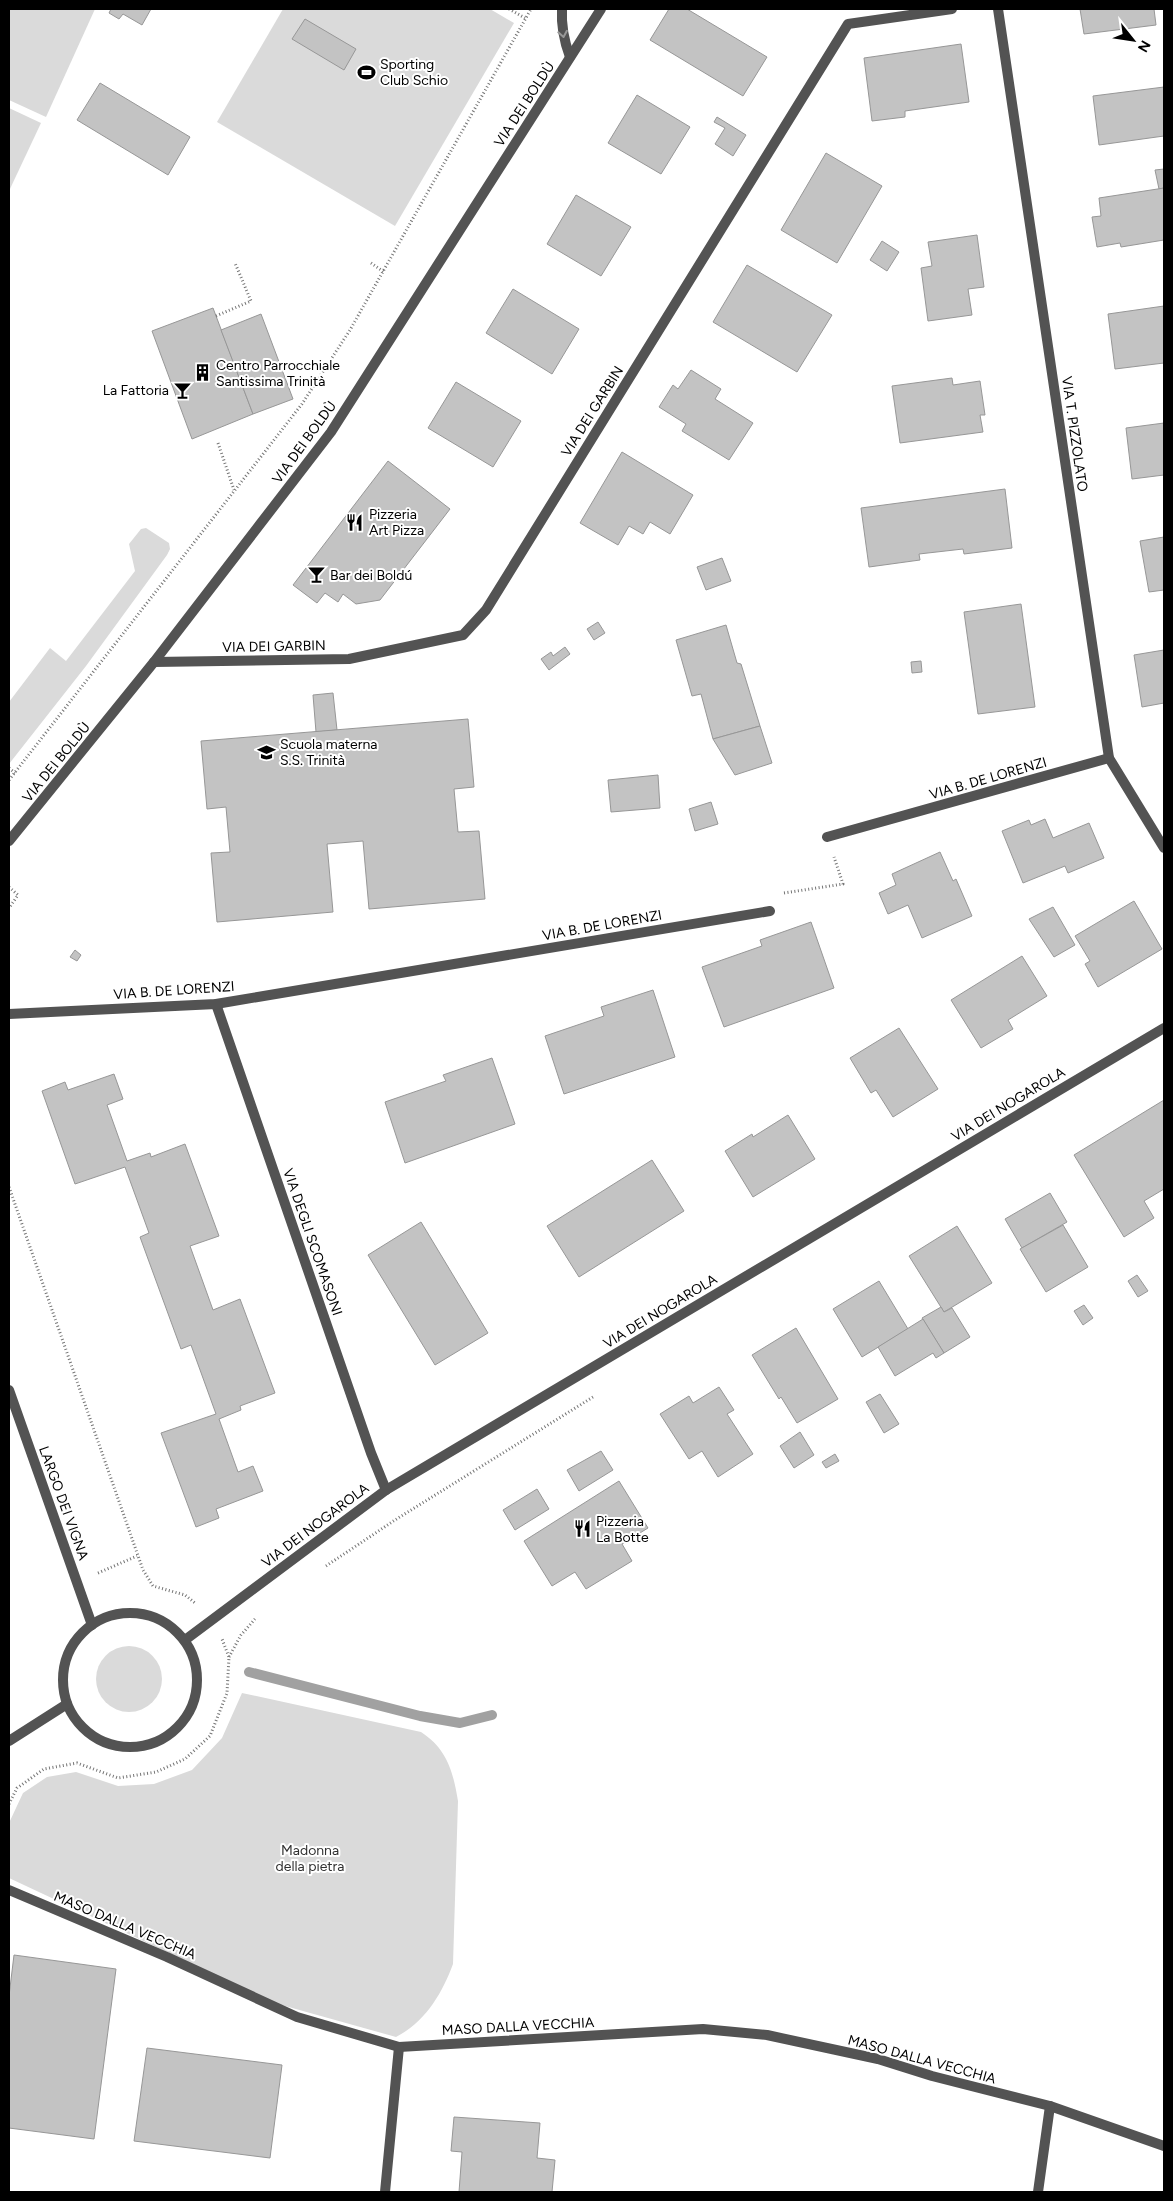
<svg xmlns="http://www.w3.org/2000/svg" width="1173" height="2201" font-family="Figtree,sans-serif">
<rect width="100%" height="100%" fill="#fff"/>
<g fill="#dadada">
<path d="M9,9H95L46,117L9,100Z"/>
<path d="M283,9H490L514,23L395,226L217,122Z"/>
<path d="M9,108L41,123L9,191Z"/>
<path d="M146,528L169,543L170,549L167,555L86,666L9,764V702L50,648L66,661L135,571L129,544L141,529Z"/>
<circle cx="129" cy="1679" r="33"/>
<path d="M242,1693L421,1732C447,1749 453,1771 458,1801L453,1964C442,1994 425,2022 396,2037L278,2004L9,1878V1823L23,1793L47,1777L76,1772L118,1786L154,1784L192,1770L222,1738Z"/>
</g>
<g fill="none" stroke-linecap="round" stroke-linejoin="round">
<path stroke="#a1a1a1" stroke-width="10" d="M249,1672L420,1716L460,1723L492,1715"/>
</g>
<g fill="#c3c3c3" stroke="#979797">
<path d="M111,9H151L142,25L123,14L119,19L109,13Z"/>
<path d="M669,9H687L767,57L743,96L650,40Z"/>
<path d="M1080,9H1154L1156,25L1084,34Z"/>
<path d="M305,19L356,49L344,70L292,39Z"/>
<path d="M961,44L969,102L905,111V117L872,121L864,58Z"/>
<path d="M100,83L190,137L168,175L77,120Z"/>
<path d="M1164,87V136L1099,145L1093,96Z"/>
<path d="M637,95L690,127L661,174L608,143Z"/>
<path d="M717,117L746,135L733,156L715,144L725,128L714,122Z"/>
<path d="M826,153L882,186L837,263L781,230Z"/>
<path d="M1164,169V188L1159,189L1155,170Z"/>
<path d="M1164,188V240L1121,247L1120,243L1097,247L1092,217L1101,216L1099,198Z"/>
<path d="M576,195L631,227L601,276L547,244Z"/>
<path d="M977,235L984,287L968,289L972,315L928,321L921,268L932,266L928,242Z"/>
<path d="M882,241L899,252L887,271L870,260Z"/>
<path d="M747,265L832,315L797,372L713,322Z"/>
<path d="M513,289L579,329L552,374L486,333Z"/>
<path d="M1164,306V363L1115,369L1108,314Z"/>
<path d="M213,308L253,414L192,439L152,331Z"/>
<path d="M261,314L293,399L253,414L221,330Z"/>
<path d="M691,370L721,389L715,399L753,423L729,460L682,431L686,424L659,407L673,385L678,389Z"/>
<path d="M952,378L953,385L980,381L985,415H980L983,432L900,443L892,386Z"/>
<path d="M456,382L521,421L493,467L428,428Z"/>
<path d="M1164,423V475L1132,479L1126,428Z"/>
<path d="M622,452L693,495L670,534L650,522L643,534L629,526L618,545L580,523Z"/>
<path d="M388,461L450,509L380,600L356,604L343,594L338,602L325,593L317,603L293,585Z"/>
<path d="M1005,489L1012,548L964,554L963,549L919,554L920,560L869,567L861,508Z"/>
<path d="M1164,537V590L1149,592L1140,541Z"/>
<path d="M722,558L731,581L706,590L697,567Z"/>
<path d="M1021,604L1035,707L978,714L964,612Z"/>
<path d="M598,622L605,633L594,640L587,629Z"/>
<path d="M726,625L737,663L741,664L760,726L713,739L701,694L692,696L676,640Z"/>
<path d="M565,647L570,654L549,670L541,659L551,652L553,656Z"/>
<path d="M1164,650V703L1142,707L1134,655Z"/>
<path d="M921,661L922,672L912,673L911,662Z"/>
<path d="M333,693L337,730L316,732L313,695Z"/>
<path d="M468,719L474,787L454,789L458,832L479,831L485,899L369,909L363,841L327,844L333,912L217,922L211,853L230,852L226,807L207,809L201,741Z"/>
<path d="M760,726L772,763L735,775L713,739Z"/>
<path d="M658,775L660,808L611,812L608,780Z"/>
<path d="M711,802L718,824L695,831L689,809Z"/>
<path d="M1045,819L1053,838L1089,823L1104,858L1068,873L1065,866L1023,883L1002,831L1029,820L1031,825Z"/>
<path d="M940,852L953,881L956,879L972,916L922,938L908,905L888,914L879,893L896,885L892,874Z"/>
<path d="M1134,901L1162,949L1098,987L1085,964L1090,961L1075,936Z"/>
<path d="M1053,907L1075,945L1054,957L1029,919Z"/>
<path d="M811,922L834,988L724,1027L702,967L762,946L760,940Z"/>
<path d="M75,950L81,955L77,961L70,957Z"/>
<path d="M1022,956L1047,996L1008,1020L1013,1029L981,1048L951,1000Z"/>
<path d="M653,990L675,1057L564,1094L545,1036L604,1016L601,1007Z"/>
<path d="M899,1028L938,1089L893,1117L876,1090L871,1093L850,1058Z"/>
<path d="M492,1058L515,1124L405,1163L385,1102L446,1081L443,1075Z"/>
<path d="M114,1074L123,1099L107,1105L127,1161L150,1153L151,1157L185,1144L219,1236L190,1246L213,1310L240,1299L275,1393L240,1406L241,1410L219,1419L238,1472L253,1466L263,1491L216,1509L219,1518L196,1527L161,1433L216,1414L191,1345L181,1349L140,1237L149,1233L125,1167L75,1184L42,1091L65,1082L68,1090Z"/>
<path d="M1164,1100V1189L1144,1201L1154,1218L1124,1237L1074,1155Z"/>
<path d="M788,1115L815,1159L753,1197L725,1151L752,1134L753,1137Z"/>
<path d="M652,1160L684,1211L579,1277L547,1226Z"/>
<path d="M1050,1193L1067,1222L1022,1248L1005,1219Z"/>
<path d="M421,1222L488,1333L435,1365L368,1255Z"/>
<path d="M1063,1225L1088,1267L1046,1292L1020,1249Z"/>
<path d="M957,1226L992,1283L944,1312L909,1256Z"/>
<path d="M1137,1275L1148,1291L1138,1297L1128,1281Z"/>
<path d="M879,1281L908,1329L862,1357L833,1309Z"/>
<path d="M1084,1305L1093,1318L1083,1325L1074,1311Z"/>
<path d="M941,1307L944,1312L952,1308L970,1337L944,1353L922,1318Z"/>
<path d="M923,1319L944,1353L936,1358L933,1353L895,1376L878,1347Z"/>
<path d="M796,1328L838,1399L797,1423L781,1397L779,1399L752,1355Z"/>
<path d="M719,1387L734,1410L727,1414L753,1454L718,1477L702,1451L689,1459L660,1414L689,1396L693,1403Z"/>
<path d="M880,1394L899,1424L884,1433L866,1402Z"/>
<path d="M800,1432L814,1455L794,1468L780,1446Z"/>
<path d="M601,1451L613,1470L579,1491L567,1470Z"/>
<path d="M835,1454L839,1461L826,1468L822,1462Z"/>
<path d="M619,1481L648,1528L622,1544L632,1561L586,1589L575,1572L552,1586L524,1541Z"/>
<path d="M537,1489L549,1509L515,1530L503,1510Z"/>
<path d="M14,1955L116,1969L94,2139L9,2128V1996Z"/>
<path d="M147,2048L282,2065L270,2158L134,2141Z"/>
<path d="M454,2117L540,2123L537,2158L555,2160L552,2192H459L462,2152L451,2151Z"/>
</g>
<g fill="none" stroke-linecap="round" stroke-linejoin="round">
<g stroke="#757575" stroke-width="3" stroke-dasharray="1 2.5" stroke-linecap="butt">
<path d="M509,9L525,18"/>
<path d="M371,263L384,272"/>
<path d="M216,316L251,301L235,263"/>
<path d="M218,443L234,490"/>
<path d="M9,768L15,773"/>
<path d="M9,780L302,404L350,330L531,9"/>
<path d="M9,887L18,895L9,908"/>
<path d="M784,893L843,884L834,857"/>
<path d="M9,1187L143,1570L153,1586L185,1595L195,1603"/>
<path d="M326,1566L395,1520L593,1397"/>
<path d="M98,1573L137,1556"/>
<path d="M229,1657L241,1635L255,1619"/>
<path d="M9,1804L17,1788L44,1769L77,1763L118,1778L156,1772L185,1759L210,1736L227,1693L229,1657L222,1639"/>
</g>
<path stroke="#535353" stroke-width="10" d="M562,9C561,27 564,41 570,57"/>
<g stroke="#535353" stroke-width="10">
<path d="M998,9L1109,758L1164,848"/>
<path d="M154,662L349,659L463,635L486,610L848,24L952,9"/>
<path d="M827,837L1109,758"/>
<path d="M9,841L154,662L331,432L601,9"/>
<path d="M216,1004L371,1453L386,1490"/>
<path d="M9,1014L216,1004L770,911"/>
<path d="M9,1390L92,1625"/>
<path d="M9,1890L167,1957L297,2017L399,2047L703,2029L767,2035L878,2059L932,2076L1050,2106L1164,2146"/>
<path d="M385,2192L399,2047"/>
<path d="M1038,2192L1050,2106"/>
</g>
<g stroke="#535353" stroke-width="10">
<circle cx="130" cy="1680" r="67"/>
<path d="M185,1640L386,1490L1164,1028"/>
<path d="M9,1741L67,1704"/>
</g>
</g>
<defs><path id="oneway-chevron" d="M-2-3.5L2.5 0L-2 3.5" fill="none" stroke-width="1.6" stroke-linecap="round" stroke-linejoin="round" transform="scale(1.25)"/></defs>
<use stroke="#989898" href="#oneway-chevron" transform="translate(563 34) rotate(80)"/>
<defs>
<symbol id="stadium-bare" viewBox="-9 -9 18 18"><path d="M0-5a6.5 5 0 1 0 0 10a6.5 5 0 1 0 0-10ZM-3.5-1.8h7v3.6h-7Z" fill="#000" stroke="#fff" stroke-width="2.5" paint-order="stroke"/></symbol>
<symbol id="building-bare" viewBox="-9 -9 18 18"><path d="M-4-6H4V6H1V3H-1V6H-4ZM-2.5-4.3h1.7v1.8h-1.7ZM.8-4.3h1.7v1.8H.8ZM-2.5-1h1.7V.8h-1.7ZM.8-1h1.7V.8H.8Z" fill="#000" stroke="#fff" stroke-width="2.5" paint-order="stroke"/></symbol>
<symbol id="bar-bare" viewBox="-9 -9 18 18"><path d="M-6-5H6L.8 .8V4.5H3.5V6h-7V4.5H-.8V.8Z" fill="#000" stroke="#fff" stroke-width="2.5" paint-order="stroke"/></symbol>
<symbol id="restaurant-bare" viewBox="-9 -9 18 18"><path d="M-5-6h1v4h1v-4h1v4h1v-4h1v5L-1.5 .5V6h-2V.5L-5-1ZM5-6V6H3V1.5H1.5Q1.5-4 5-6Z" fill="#000" stroke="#fff" stroke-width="2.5" paint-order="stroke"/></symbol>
<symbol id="school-bare" viewBox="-9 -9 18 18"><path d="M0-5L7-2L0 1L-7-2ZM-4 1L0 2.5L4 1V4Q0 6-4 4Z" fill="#000" stroke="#fff" stroke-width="2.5" paint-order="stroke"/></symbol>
</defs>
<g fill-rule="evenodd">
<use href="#stadium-bare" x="354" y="60" width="25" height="25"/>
<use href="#building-bare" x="190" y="360" width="25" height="25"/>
<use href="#bar-bare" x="170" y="378" width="25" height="25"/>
<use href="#restaurant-bare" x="342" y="510" width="25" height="25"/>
<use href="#bar-bare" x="304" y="562" width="25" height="25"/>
<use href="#school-bare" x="254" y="740" width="25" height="25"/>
<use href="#restaurant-bare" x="570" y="1516" width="25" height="25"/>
</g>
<g text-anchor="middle" stroke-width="4" stroke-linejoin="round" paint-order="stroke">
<g font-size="14" fill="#000" stroke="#fff" text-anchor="start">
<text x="380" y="69">Sporting<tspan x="380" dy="16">Club Schio</tspan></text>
<text x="216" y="370">Centro Parrocchiale<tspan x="216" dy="16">Santissima Trinità</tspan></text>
<text x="169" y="395" text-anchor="end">La Fattoria</text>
<text x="369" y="519">Pizzeria<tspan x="369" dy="16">Art Pizza</tspan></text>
<text x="330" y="580">Bar dei Boldú</text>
<text x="280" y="749">Scuola materna<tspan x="280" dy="16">S.S. Trinità</tspan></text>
<text x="596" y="1526">Pizzeria<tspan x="596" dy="16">La Botte</tspan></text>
</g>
<g font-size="14" fill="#000" stroke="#fff">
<text transform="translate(524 104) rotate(-57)" y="5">VIA DEI BOLDÙ</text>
<text transform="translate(592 411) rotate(-58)" y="5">VIA DEI GARBIN</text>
<text transform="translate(1075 434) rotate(82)" y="5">VIA T. PIZZOLATO</text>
<text transform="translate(304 442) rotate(-54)" y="5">VIA DEI BOLDÙ</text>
<text transform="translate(274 646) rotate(-1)" y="5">VIA DEI GARBIN</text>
<text transform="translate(56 762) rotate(-51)" y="5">VIA DEI BOLDÙ</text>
<text transform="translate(988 778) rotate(-16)" y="5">VIA B. DE LORENZI</text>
<text transform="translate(602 925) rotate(-10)" y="5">VIA B. DE LORENZI</text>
<text transform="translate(174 990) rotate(-4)" y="5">VIA B. DE LORENZI</text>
<text transform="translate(1008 1104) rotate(-31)" y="5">VIA DEI NOGAROLA</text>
<text transform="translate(313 1242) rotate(71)" y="5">VIA DEGLI SCOMASONI</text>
<text transform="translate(660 1311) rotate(-31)" y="5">VIA DEI NOGAROLA</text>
<text transform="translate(64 1503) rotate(70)" y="5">LARGO DEI VIGNA</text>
<text transform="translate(315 1525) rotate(-37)" y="5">VIA DEI NOGAROLA</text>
<text transform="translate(125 1925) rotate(23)" y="5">MASO DALLA VECCHIA</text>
<text transform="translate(518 2026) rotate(-3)" y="5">MASO DALLA VECCHIA</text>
<text transform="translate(922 2059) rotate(15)" y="5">MASO DALLA VECCHIA</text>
</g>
<g font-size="14" fill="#313131" stroke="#fff">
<text x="310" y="1855">Madonna<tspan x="310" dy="16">della pietra</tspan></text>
</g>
</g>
<rect width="1173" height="2201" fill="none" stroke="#000000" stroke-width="20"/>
<g transform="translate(1133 40) rotate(120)" stroke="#ffffff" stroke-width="4" paint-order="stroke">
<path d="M0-4L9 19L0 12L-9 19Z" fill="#000000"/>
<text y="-8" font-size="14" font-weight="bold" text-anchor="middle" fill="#000000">N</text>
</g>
</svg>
